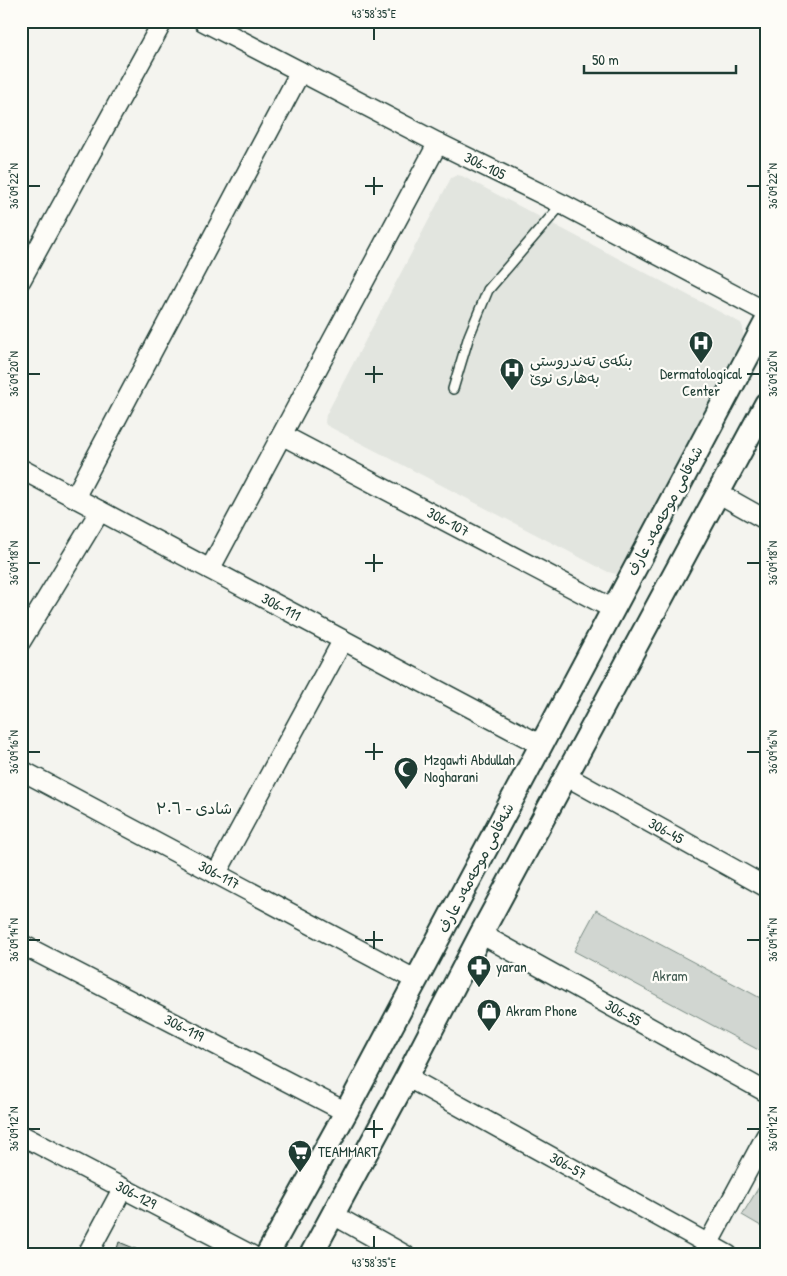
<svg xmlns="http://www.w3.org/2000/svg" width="787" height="1276" font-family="'Patrick Hand','Playpen Sans Arabic',sans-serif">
<rect width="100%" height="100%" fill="#f4f4ef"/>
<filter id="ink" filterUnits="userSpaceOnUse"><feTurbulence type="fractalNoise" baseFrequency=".02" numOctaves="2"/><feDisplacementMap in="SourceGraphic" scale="10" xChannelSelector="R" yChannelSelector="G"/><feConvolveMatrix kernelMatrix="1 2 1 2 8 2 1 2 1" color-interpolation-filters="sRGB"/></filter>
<g filter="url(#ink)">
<path fill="#e2e5df" d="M457,175L462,176L737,321L741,323L743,328V337L620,571L616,574L608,572L326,425L325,422L326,415L451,178Z"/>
<g fill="#d1d6d1" stroke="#788a82">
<path d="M596,910L766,1001V1054L574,951Z"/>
<path d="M765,1177H766V1229L742,1215Z"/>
</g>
<path fill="#b9c1bb" stroke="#1f3d34" d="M119,1242L136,1249L131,1255H120L116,1252Z"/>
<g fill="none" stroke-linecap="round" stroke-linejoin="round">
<defs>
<path id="service" d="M453,389L469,336L488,290L562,204"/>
<g id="minor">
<path d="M203,21L438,143L562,204L766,312"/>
<path d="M21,280L163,21"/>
<path d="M282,435L613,609"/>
<path d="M21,469L541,745"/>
<path d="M718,493L766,520"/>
<path d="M75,497L297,78L299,71"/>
<path d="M210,569L438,143"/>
<path d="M21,641L100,511"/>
<path d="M21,770L416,980"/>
<path d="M566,776L766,887"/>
<path d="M216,874L343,640"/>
<path d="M481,934L766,1092"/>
<path d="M21,944L346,1112"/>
<path d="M407,1077L728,1255"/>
<path d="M21,1135L251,1255"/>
<path d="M332,1214L405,1255"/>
<path d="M708,1244L766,1136"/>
<path d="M87,1255L123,1188"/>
</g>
<g id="tertiary">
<path d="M267,1255L346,1112L766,322"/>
<path d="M311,1255L407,1077L481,934L766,404"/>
</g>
</defs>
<use href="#service" stroke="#1f3d34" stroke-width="12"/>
<use href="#minor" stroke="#1f3d34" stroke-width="22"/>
<use href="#tertiary" stroke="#1f3d34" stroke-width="26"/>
<use href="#service" stroke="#fdfcf7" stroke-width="9"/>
<use href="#minor" stroke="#fdfcf7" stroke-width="19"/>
<use href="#tertiary" stroke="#fdfcf7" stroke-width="22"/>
</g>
</g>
<path fill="none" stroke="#1f3d34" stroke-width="2" d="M374,28V40M374,177V195M28,186H40M365,186H383M747,186H760M374,366V383M28,374H40M365,374H383M747,374H760M374,554V572M28,563H40M365,563H383M747,563H760M374,743V760M28,752H40M365,752H383M747,752H760M374,931V949M28,940H40M365,940H383M747,940H760M374,1120V1138M28,1129H40M365,1129H383M747,1129H760M374,1236V1248"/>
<defs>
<symbol id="hospital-pin" viewBox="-11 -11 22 30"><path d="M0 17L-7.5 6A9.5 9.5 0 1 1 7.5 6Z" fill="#1f3d34" stroke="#fdfcf7"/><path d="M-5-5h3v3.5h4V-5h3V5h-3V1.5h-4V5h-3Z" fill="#fff"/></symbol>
<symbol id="mosque-pin" viewBox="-11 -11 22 30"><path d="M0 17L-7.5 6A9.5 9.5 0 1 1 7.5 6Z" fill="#1f3d34" stroke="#fdfcf7"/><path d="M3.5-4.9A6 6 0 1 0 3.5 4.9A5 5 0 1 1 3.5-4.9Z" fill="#fff"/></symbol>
<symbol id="pharmacy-pin" viewBox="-11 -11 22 30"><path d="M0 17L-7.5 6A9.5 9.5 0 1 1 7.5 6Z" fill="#1f3d34" stroke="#fdfcf7"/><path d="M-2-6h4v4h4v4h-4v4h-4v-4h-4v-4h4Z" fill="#fff"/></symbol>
<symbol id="shop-pin" viewBox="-11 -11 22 30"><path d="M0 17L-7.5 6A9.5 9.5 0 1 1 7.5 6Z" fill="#1f3d34" stroke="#fdfcf7"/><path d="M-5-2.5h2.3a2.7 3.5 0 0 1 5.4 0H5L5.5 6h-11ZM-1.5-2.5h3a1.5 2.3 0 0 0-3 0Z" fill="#fff"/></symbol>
<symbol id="supermarket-pin" viewBox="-11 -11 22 30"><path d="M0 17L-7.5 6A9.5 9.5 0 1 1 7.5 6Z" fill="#1f3d34" stroke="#fdfcf7"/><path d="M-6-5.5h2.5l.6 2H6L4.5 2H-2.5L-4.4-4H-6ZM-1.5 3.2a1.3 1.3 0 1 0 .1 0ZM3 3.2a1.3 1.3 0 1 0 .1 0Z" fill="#fff"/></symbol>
</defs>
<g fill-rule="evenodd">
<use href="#hospital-pin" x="687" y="329" width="28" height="38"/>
<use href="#hospital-pin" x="498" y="356" width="28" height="38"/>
<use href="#mosque-pin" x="392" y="755" width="28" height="38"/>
<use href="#pharmacy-pin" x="465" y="953" width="28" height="38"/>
<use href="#shop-pin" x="475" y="997" width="28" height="38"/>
<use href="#supermarket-pin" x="286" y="1138" width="28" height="38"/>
</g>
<g text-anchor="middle" stroke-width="4.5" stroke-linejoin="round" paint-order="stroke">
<g font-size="15" fill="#1f3d34" stroke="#fdfcf7">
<text transform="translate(485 166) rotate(26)" y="5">306-105</text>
<text transform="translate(665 511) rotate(-62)" y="5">شەقامی موحەمەد عارف</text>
<text transform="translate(448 522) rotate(28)" y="5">306-107</text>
<text transform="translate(281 607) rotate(28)" y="5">306-111</text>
<text transform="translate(666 831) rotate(29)" y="5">306-45</text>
<text transform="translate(476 868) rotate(-62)" y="5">شەقامی موحەمەد عارف</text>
<text transform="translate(219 875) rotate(28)" y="5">306-117</text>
<text transform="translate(623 1013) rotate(29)" y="5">306-55</text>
<text transform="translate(184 1028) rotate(27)" y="5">306-119</text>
<text transform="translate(568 1166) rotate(29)" y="5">306-57</text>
<text transform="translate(136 1195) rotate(28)" y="5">306-129</text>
</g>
<g font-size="15" fill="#1f3d34" stroke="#fdfcf7" text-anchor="start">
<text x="530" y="366">بنکەی تەندروستی<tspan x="530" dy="17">بەهاری نوێ</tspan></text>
<text x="701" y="379" text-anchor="middle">Dermatological<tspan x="701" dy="17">Center</tspan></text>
<text x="424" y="765">Mzgawti Abdullah<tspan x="424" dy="17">Nogharani</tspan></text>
<text x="496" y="972">yaran</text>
<text x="506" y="1016">Akram Phone</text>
<text x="318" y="1157">TEAMMART</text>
</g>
<g font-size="15" fill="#435c53" stroke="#fdfcf7">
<text x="670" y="981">Akram</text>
</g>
<g font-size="16" fill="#1f3d34" stroke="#fdfcf7">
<text x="194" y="814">شادی - ٣٠٦</text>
</g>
</g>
<rect width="787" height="1276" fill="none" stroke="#fdfcf7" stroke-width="55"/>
<path d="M584 65v8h152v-8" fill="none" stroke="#1f3d34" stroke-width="2.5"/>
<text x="592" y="65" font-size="15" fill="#1f3d34" stroke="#fdfcf7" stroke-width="4" paint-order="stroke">50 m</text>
<rect x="28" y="28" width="732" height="1220" fill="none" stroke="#1f3d34" stroke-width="2"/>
<g font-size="12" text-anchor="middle" fill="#1f3d34">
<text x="374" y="18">43°58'35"E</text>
<text transform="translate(14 186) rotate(-90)" y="4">36°09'22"N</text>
<text transform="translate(773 186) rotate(-90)" y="4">36°09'22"N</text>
<text transform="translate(14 374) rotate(-90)" y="4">36°09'20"N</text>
<text transform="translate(773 374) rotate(-90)" y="4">36°09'20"N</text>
<text transform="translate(14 563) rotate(-90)" y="4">36°09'18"N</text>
<text transform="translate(773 563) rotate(-90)" y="4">36°09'18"N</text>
<text transform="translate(14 752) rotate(-90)" y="4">36°09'16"N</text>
<text transform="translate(773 752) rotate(-90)" y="4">36°09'16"N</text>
<text transform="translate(14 940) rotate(-90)" y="4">36°09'14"N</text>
<text transform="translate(773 940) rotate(-90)" y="4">36°09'14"N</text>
<text transform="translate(14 1129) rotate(-90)" y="4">36°09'12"N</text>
<text transform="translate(773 1129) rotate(-90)" y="4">36°09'12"N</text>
<text x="374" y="1267">43°58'35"E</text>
</g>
</svg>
